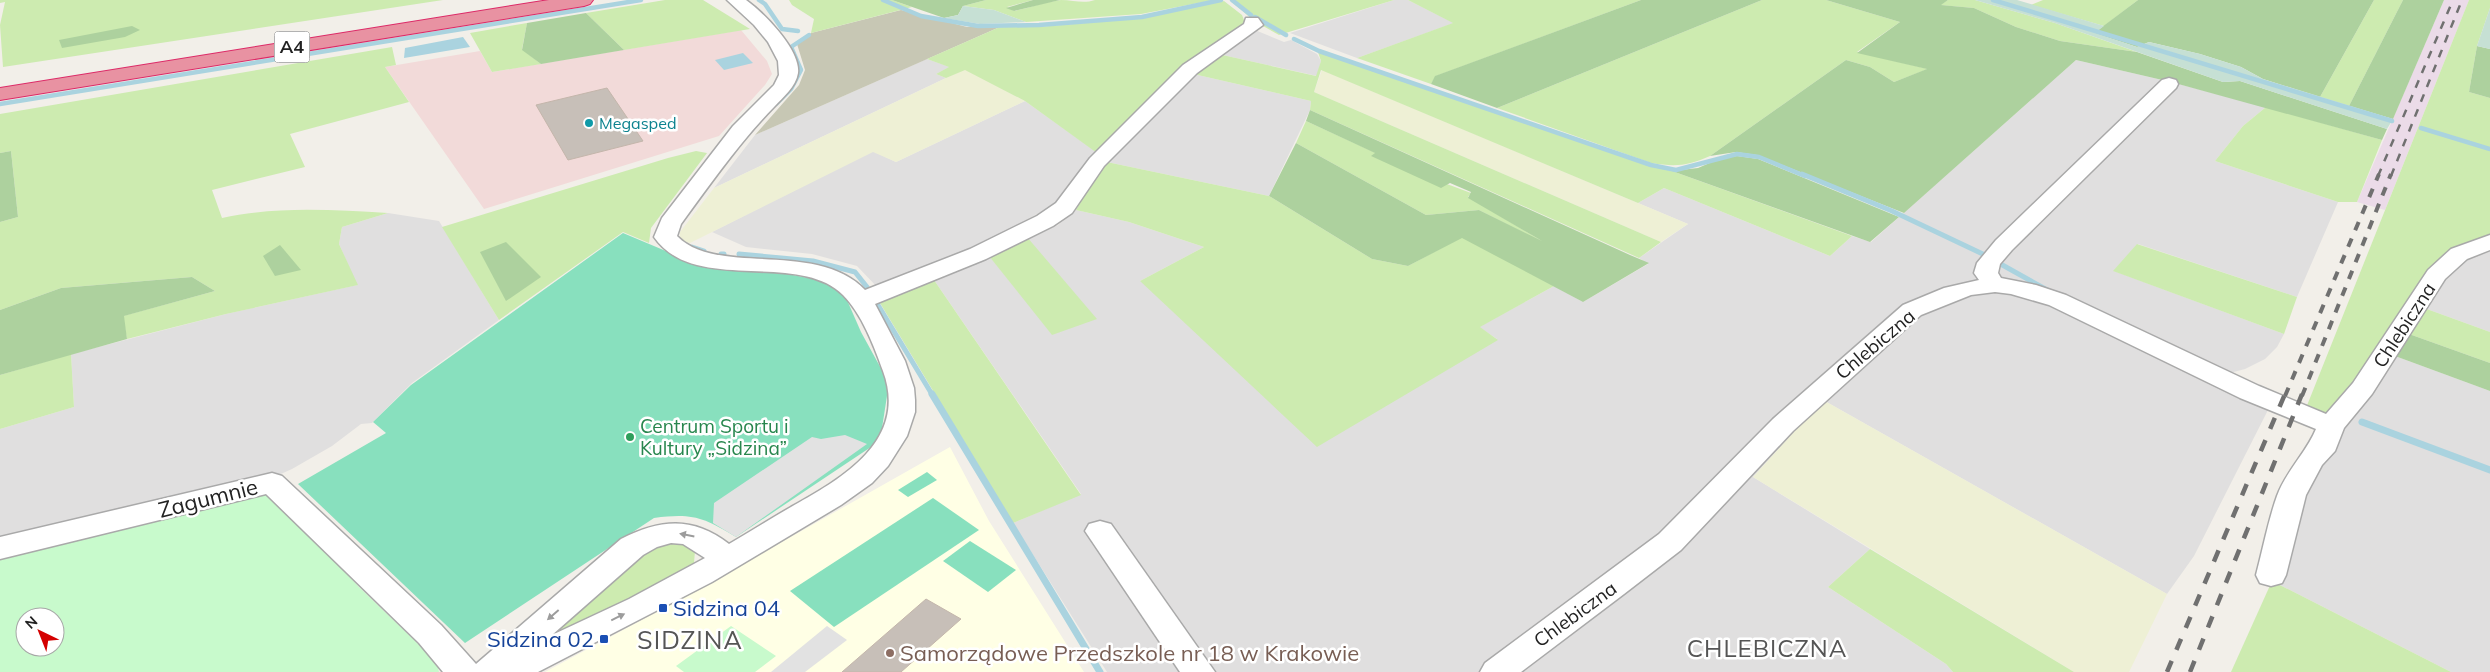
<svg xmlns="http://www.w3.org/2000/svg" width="2490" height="672" font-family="Mulish,sans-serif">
<rect width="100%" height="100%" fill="#f2efe9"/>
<g fill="#e0dfdf">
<path d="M1394,0H1408L1454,23L1357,58L1290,33Z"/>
<path d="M1255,30L1284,42L1291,40L1317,54L1321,61L1317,76L1218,54L1243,40Z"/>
<path d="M927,59L950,67L936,74L946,78L714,188L755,135Z"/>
<path d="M2076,60L2171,82L2266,107L2243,126L2215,161L2338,202L2297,297L2138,244L2114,271L2284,334L2277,347L2265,359L2245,369L2211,378L2269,408L2194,556L2167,594L1823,400L1753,477L1870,549L1828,587L1946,664L1953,672H1107L1013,523L1081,494L934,280L1058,225L1076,210L1129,222L1204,247L1140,281L1497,339L1479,327L1554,286L1583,302L1648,264L1639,258L1688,224L1638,203L1664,188L1830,256L1852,236L1871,242Z"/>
<path d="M1189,73L1311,101L1310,110L1269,196L1102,161Z"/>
<path d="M1025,101L1098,153L1064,199L985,243L878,288L857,266L812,254L746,247L712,232L873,151L896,162Z"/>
<path d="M388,213L439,221L499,320L412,383L372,423L361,424L332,446L292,469L256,485L0,543V429L74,407L71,354L226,314L357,285L339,244L342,227Z"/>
<path d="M2490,245V332L2424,308L2460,258Z"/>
<path d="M2395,356L2490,391V672H2451L2272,581L2277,548L2336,428Z"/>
</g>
<path fill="#f2dad9" d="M741,30L767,61L772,74L765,85L719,136L484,209L385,67L480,51L492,72Z"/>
<path fill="#ebdbe8" d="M2444,0H2469L2385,210L2357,202Z"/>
<path fill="#ffffe5" d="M950,447L989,521L1084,672H545L690,594Z"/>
<path fill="#c7c7b4" d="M901,10L967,27L1002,26L755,135L799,85L805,70L797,44L811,33Z"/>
<g fill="#eef0d5">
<path d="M965,69L1025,101L896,162L873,152L690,243L680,241V232L714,188Z"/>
<path d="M1322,70L1688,224L1661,242L1314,92Z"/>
<path d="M1823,400L2167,594L2129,672H2074L1753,477Z"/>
</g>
<g fill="#cdebb0">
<path d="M0,0H443L3,67L0,25L5,2L0,3Z"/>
<path d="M665,0H703L750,29L624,50L586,13Z"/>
<path d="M789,0H892L912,7L811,33L814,19L792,5Z"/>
<path d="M986,0H1033L1007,7L1014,11C1029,8 1045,2 1061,0C1074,0 1083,4 1095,0H1214L1141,14L1026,22L994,10L963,6Z"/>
<path d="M1230,0H1394L1279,35L1254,21Z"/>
<path d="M1408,0H1641L1436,76L1431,84L1357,58L1453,23Z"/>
<path d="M1762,0H1826L1900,22L1857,52L1928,69L1894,82L1870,67L1846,60L1710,156C1687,166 1676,167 1651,163L1497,108Z"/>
<path d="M1948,0H1975L2055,23L2137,52L2060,41L2016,27L1974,8L1940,5Z"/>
<path d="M2043,0H2138L2104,26L2031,5Z"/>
<path d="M2374,0H2403L2349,106L2320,97Z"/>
<path d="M2469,0H2490V8L2477,46L2469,92L2490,98V238L2456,250L2390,339L2330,414L2306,408Z"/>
<path d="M1224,1L1242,15L1246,25L1097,153L1025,101L965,70L946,78L936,74L949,67L927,59L1002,26L1038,27L1143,18Z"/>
<path d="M527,23L522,49L541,64L492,72L470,33Z"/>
<path d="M392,47L396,65L385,67L409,102L290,134L305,167L212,190L222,218C276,206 333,210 388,213L342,227L339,244L358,285L226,314L127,339L123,316L215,291L192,277L61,288L0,310V222L18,217L11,151L0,153V114Z"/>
<path d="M1318,52L1349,60L1651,166L1672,171L1852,236L1830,256L1664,188L1638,203L1321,70L1314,92L1661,242L1639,258L1310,110L1311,101L1189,73L1218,54L1316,76L1321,61Z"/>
<path d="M2266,107L2382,140L2357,202H2338L2215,161L2243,126Z"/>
<path d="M1306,121L1376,153L1372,156L1471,193L1468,197L1552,247L1479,210L1426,215L1296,143Z"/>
<path d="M696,151L707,153L651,228L649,243L623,232L499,320L442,227L668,158Z"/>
<path d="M1102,161L1269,196L1372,259L1408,266L1462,237L1554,286L1480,327L1498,340L1317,447L1140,281L1204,247L1129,222L1076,210Z"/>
<path d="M1027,237L1097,319L1052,335L989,256Z"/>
<path d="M2137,244L2297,297L2284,334L2113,271Z"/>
<path d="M934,280L1081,495L1013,523L880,303Z"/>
<path d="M2424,308L2490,332V363L2409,334Z"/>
<path d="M71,354L74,407L0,429V375Z"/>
<path d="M678,541L695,551L694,563L687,573L538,642L644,549Z"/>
<path d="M1870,549L2074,672H1953L1946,664L1828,587Z"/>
<path d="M2272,581L2451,672H2231Z"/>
</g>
<g fill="#add19e">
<path d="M892,0H986L963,6L958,15L944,18Z"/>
<path d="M1033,0H1060L1014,11L1006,8Z"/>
<path d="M1641,0H1762L1497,108L1431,84L1435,76Z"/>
<path d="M1826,0H1948L1941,5L1974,8L2016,27L2060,41L2137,52L2223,82L2240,81L2387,129L2382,140L2171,82L2076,60L1904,213L1757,155L1736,152L1710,156L1846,60L1870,67L1894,82L1927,69L1857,53L1900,22Z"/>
<path d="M2138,0H2374L2320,97L2263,79L2241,67L2200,54L2149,42L2137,47L2094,33Z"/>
<path d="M2403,0H2444L2393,119L2349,106Z"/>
<path d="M586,13L624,50L541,64L522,50L527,23Z"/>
<path d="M132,26L140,30L125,37L62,48L59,40Z"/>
<path d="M2477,46L2490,49V98L2469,92Z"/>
<path d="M1310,110L1630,255L1649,263L1583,302L1462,238L1408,266L1372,259L1269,196L1296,143L1426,215L1479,210L1542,241L1468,198L1471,192L1450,183L1441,188L1371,156L1375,153L1306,121Z"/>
<path d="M11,151L18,217L0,222V153Z"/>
<path d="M1737,156L1758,159L1899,217L1870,242L1672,171L1698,168L1719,159Z"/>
<path d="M506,242L541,277L506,301L480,252Z"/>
<path d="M280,245L301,270L275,276L263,256Z"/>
<path d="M192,277L215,291L124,316L127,339L0,375V310L61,288Z"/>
<path d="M2409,334L2490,363V391L2395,356Z"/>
</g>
<g fill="#c6e0d4">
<path d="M1975,0H2017L2104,26L2095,33L2137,47L2149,42L2200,54L2241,67L2263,79L2393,119L2387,129L2240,81L2223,82L2055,23Z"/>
<path d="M963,6L994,10L1026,22L980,24L944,18L958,15Z"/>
<path d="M2490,8V49L2477,46Z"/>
</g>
<g fill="#c8facc" fill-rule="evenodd">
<path d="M270,491L359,587L436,661L439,672H0V554ZM25,617H55V647H25Z"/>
<path d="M731,626L776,656L755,672H684L676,666Z"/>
</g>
<g fill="#88e0be">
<path d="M623,233L692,262L783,273L818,280L836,289L847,300L861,332L889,383L880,441L736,537C703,517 692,513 654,518L465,643L298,484L386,433L373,422L411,385Z"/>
<path d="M927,472L937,480L908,497L898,490Z"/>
<path d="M933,498L979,530L834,627L790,591Z"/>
<path d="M970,541L1016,570L988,592L943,561Z"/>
</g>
<g fill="#e2e2e2">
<path d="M845,435L867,444L736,537L713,523L714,503L812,437L821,439Z"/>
<path d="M827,626L847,640L805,672H771Z"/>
</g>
<g fill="#aad3df">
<path d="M463,37L470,47L404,58L405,48Z"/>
<path d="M743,53L753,63L724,70L715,60Z"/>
</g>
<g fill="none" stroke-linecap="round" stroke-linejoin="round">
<g stroke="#aad3df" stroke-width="4.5">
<path d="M759,0L765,4L782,29L798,31"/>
<path d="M883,0L921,16L978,26L1039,25L1142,17L1221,0"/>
<path d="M1232,0L1251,15"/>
<path d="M1993,0L2392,121"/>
<path d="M1255,17L1286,35"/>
<path d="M1294,39L1319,51L1651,165L1676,170L1737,154L1759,157L1805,176"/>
<path d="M0,104L641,0"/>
<path d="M776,104L791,89L801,70L791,47L809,35"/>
<path d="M2421,128L2490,149"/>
</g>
<g stroke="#aad3df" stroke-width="5">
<path d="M1802,174L1892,211L1987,256"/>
<path d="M692,247L704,251"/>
<path d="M721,254H724"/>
<path d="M739,254L813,261L855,272L867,287"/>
<path d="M1997,262L2049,291"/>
<path d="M878,305L933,396"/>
</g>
<g stroke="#aad3df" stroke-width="7">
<path d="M932,394L1100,672"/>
<path d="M2362,422L2490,470"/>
</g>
</g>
<g fill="#c7bfb8" stroke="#c4b6ab">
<path d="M607,88L643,141L568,160L536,105Z"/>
<path d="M926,599L961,619L901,672H842Z"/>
</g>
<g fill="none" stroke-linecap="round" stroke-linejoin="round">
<defs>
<g id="minor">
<path d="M727,0H746C763,12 801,50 798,73C796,87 783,97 774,107C739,143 711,183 681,224L677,236C716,277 817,239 865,290L970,249L1037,216L1056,203L1090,158L1183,65L1244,24L1246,18H1258L1263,25L1197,73L1104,166L1072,213L1053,226L986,259L875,304L905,361L914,388L915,400V412L907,436L888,466L872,483L841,505L712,582L538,672H443L419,643L266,494L0,559V537L272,473L282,476L441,625L476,664L621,539C660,519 693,516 729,544C750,532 770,519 791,507C841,479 909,441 883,371C874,346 862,314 843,295C798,250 694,295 654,237L662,218L733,126L774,85L779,75L778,61L768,42L754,25ZM671,543L683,544L705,558L629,599L552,635L643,555L657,547Z"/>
<path d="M2169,78L2176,80L2178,84L2176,88L2012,250L2000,264L1998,273L2001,278L2036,285L2066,295L2259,386L2326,414L2353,383L2428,270L2451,249L2490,235V250L2467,259L2445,279L2372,394L2344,428L2335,451L2322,465L2306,495L2286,575L2282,583L2271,586L2260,583L2256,575C2263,549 2268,521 2277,496C2286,471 2306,453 2316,429L2240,398L2049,305L2011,294L1995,292L1971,295L1921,315L1793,431L1681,550L1624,594L1521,672H1480L1485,663L1659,534L1773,419L1903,305L1944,288L1979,280L1974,273L1977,263L1996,240L2162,80Z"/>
<path d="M1100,521L1111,524L1215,672H1180L1085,531L1089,524Z"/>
</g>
<path id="highway" d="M549,0H593L590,4L584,6L0,100V88Z"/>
</defs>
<use href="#minor" stroke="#a9a9a9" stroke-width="3"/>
<use href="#highway" stroke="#dc2a67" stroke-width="2"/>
<use href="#minor" fill="#fff" fill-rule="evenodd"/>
<use href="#highway" fill="#e892a2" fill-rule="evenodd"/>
<g stroke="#707070" stroke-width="2.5" stroke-dasharray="8 8" stroke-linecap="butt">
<path d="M2378,176L2453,0"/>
<path d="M2391,176L2462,0"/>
</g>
<g stroke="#707070" stroke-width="4" stroke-dasharray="9 9" stroke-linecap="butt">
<path d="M2285,396L2379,174"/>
<path d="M2302,396L2391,174"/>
</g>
<g stroke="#707070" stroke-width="4.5" stroke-dasharray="12 12" stroke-linecap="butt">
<path d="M2167,672L2285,394"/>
<path d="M2190,672L2302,394"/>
</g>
</g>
<defs><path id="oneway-solid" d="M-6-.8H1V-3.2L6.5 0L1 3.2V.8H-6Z" transform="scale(1.25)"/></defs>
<g fill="#9c9c9c">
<use href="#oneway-solid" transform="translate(687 535) rotate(-169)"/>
<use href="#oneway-solid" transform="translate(553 615) rotate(139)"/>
<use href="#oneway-solid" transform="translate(618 617) rotate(-26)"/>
</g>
<circle fill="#0f9aa8" stroke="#fff" stroke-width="2" cx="589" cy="123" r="5"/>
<circle fill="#2e9e5b" stroke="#fff" stroke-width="2" cx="630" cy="437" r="5"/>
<g fill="#1a4fb4" stroke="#fff" stroke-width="2">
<rect x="658" y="603" width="10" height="10" rx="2.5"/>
<rect x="599" y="634" width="10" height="10" rx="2.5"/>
</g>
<circle fill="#8d6e63" stroke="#fff" stroke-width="2" cx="890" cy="653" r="5"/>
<g text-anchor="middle" stroke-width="5" stroke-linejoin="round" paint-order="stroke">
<g font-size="16" fill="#0d838f" stroke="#fff" text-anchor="start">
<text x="599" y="129">Megasped</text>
</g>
<rect fill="#fff" stroke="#646464" stroke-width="1" x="274.5" y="31.5" width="35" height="31" rx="4"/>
<g font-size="18" font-weight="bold" fill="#222">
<text x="292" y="53">A4</text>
</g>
<g font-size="19" fill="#222" stroke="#fff">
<text transform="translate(2404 325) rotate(-57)" y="7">Chlebiczna</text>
<text transform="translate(1875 344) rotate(-40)" y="7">Chlebiczna</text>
<text transform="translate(1575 614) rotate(-36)" y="7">Chlebiczna</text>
</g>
<g font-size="19" fill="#27864d" stroke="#fff" text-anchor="start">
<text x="640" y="433">Centrum Sportu i<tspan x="640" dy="22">Kultury „Sidzina”</tspan></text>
</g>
<g font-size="22" fill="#222" stroke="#fff">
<text transform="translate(208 498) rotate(-14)" y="8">Zagumnie</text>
</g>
<g font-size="22" fill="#164399" stroke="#fff" text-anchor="start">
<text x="673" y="616">Sidzina 04</text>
<text x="594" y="647" text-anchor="end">Sidzina 02</text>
</g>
<g font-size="22" fill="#785e54" stroke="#fff" text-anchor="start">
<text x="900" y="661">Samorządowe Przedszkole nr 18 w Krakowie</text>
</g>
<g font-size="24" letter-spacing="1" fill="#555" stroke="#fff">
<text x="1767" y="657">CHLEBICZNA</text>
</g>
<g font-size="25" letter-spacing="1" fill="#555" stroke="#fff">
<text x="690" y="649">SIDZINA</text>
</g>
</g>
<g transform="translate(40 632) rotate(317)"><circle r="24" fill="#ffffff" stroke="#a7a7a7"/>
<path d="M0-4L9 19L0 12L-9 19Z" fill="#d40000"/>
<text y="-8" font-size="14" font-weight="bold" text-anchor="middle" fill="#222222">N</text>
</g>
</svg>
